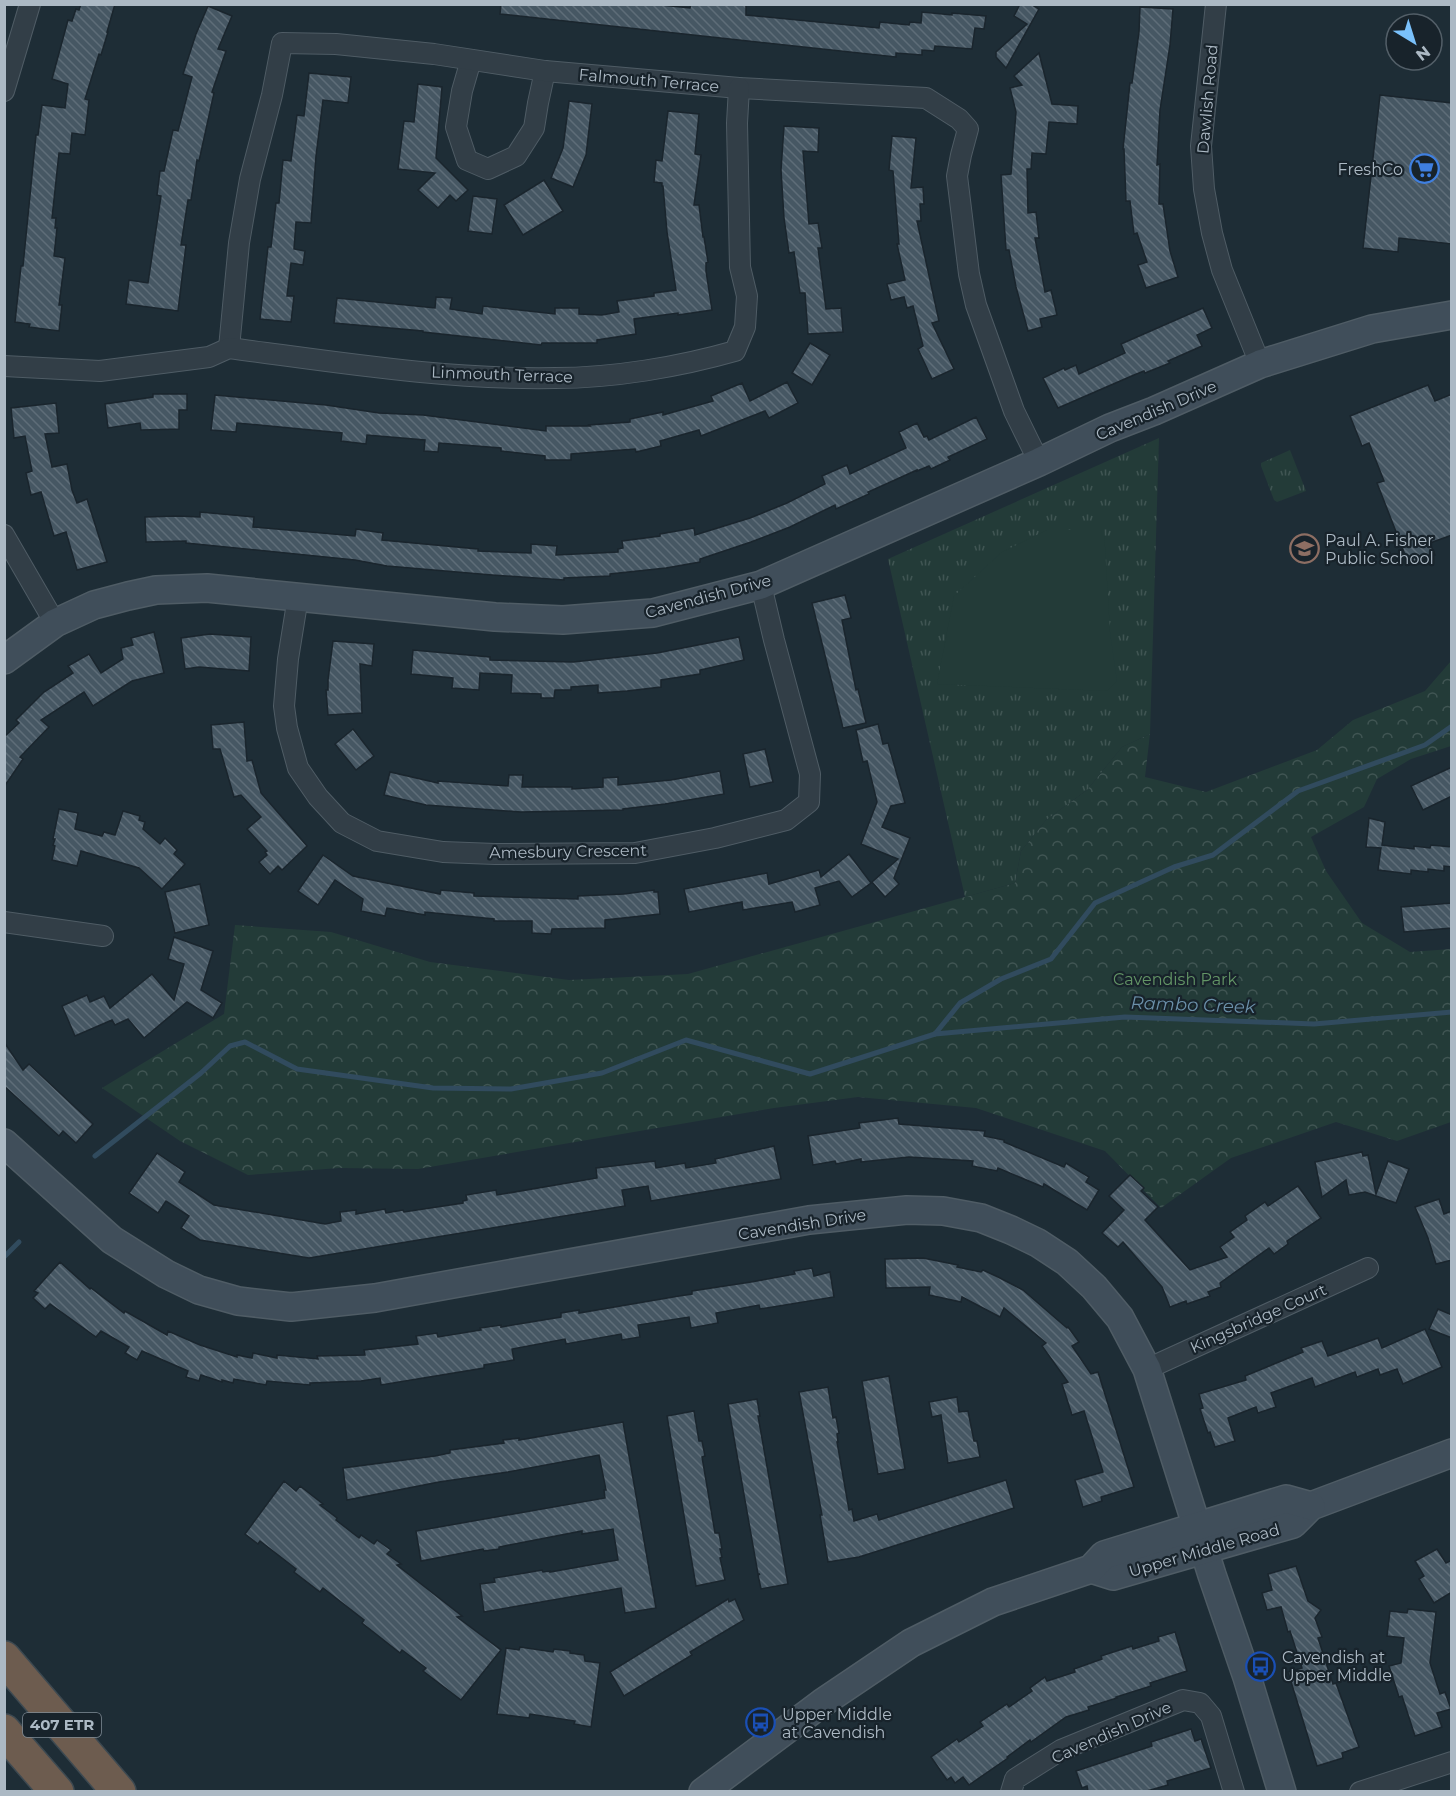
<svg xmlns="http://www.w3.org/2000/svg" width="1456" height="1796" font-family="Montserrat,sans-serif">
<defs>
<pattern id="forest-crowns" width="20" height="18" patternUnits="userSpaceOnUse" patternTransform="scale(1.5)"><rect width="20" height="18" fill="#233b38"/><path d="M2 6a3 3 0 1 1 6 0M12 15a3 3 0 1 1 6 0" fill="none" stroke="#405553"/></pattern>
<pattern id="park-tufts" width="24" height="20" patternUnits="userSpaceOnUse" patternTransform="scale(1.5)"><rect width="24" height="20" fill="#233b38"/><path d="M3 7l-1-3M5 7V3M7 7l1-3M15 17l-1-3M17 17v-4M19 17l1-3" fill="none" stroke="#405553"/></pattern>
<pattern id="building-back-hatch" width="6" height="6" patternUnits="userSpaceOnUse" patternTransform="scale(1.5)"><rect width="6" height="6" fill="#465763"/><path d="M-1 5l2 2M0 0l6 6M5-1l2 2" fill="none" stroke="#5e6d78"/></pattern>
</defs>
<rect width="100%" height="100%" fill="#1e2d36"/>
<path fill="url(#forest-crowns)" d="M1451,661V746L1411,759L1377,779L1364,807L1311,837L1326,871L1362,923L1410,952L1451,949V1122L1397,1141L1336,1122L1231,1158L1161,1208L1105,1151L976,1108L858,1097L774,1108L418,1169L339,1168L248,1175L180,1141L102,1088L224,1014L235,925L331,932L430,962L569,980L688,974L1015,883L1021,851L1046,820L1087,790L1122,747L1150,734L1145,777L1206,792L1317,750L1353,720L1425,691Z"/>
<g fill="url(#park-tufts)">
<path d="M1159,438L1150,734L1122,747L1087,790L1046,820L1021,851L1015,883L965,897L888,559Z"/>
<path d="M1290,450L1306,491L1277,502L1274,500L1261,466V463Z"/>
</g>
<path fill="#233b38" d="M1047,530H1104L1110,632L1117,681L1107,691L937,684L954,596L1002,552Z"/>
<g fill="none" stroke-linecap="round" stroke-linejoin="round">
<g stroke="#314b5e" stroke-width="5">
<path d="M935,1034L960,1003L1001,979L1051,959L1095,903L1174,867L1213,855L1298,791L1425,745L1452,726"/>
<path d="M95,1156L201,1073L230,1046L245,1042L297,1069L433,1088L511,1089L602,1073L686,1040L810,1074L935,1034L1125,1017L1314,1024L1452,1012"/>
<path d="M4,1257L19,1242"/>
</g>
</g>
<g fill="url(#building-back-hatch)" stroke="#1a252d" stroke-width="1.5">
<path d="M81,4H115L107,32H108L101,55L99,54L85,99L89,100L85,135L72,133L70,154L59,153L52,218H56L55,228H57L54,256L65,258L59,305H62L59,331L29,327L30,324L15,322L21,266H23L36,135H38L42,105L65,108L68,84L52,79L68,20L72,21L76,9L79,10Z"/>
<path d="M501,4H651L690,8L691,4H746V15L879,28L880,22L909,25L910,22L921,23L922,12L952,15V13L986,16L984,29L975,28L972,49L935,46L934,51L922,50V55L896,53V57L500,14Z"/>
<path d="M1020,4H1031L1039,9L1006,68L996,57V52L1027,24L1014,16Z"/>
<path d="M208,6L232,16L218,49L226,51L212,92L214,93L199,161L197,160L191,200H188L181,245H186L178,311L126,304L129,280L148,283L161,196L157,195L160,171H164L173,130L178,131L192,77L183,74L196,34Z"/>
<path d="M1140,7L1173,9L1170,45L1160,110L1157,165L1160,164L1159,204H1163L1170,251L1178,277L1146,288L1138,265L1147,262L1137,233L1134,234L1130,201H1126L1124,149H1123L1130,83H1132L1139,32Z"/>
<path d="M1039,53L1052,104L1078,106L1077,124L1049,122L1046,154L1032,153L1031,169H1027L1028,213L1036,212L1039,238H1035L1045,292L1051,290L1057,315L1040,319L1042,327L1028,331L1016,287L1009,250H1006L1001,175L1011,174L1016,112L1010,88L1022,85L1014,76Z"/>
<path d="M309,73L351,77L348,103L323,100L316,156L311,223L296,222L294,249L305,251L303,265L291,263L287,296H294L291,322L260,319L268,247H271L276,203H279L283,160L291,161L297,115L304,116Z"/>
<path d="M418,84L442,87L436,158L468,190L456,201L450,195L438,208L418,190L435,173L398,169L404,121L414,122Z"/>
<path d="M1380,95L1452,103V244L1399,238L1398,252L1363,248Z"/>
<path d="M569,101L592,104L586,155L573,187L551,178L563,148Z"/>
<path d="M668,111L699,114L695,154L701,155L694,205H699L703,237H704L708,262L706,263V271L712,310L678,315V313L634,319L636,334L597,340V343H542L541,345L423,332V331L334,323L337,298L435,308L436,297L452,298L450,309L482,314L483,306L555,314V308H579V314L602,315L619,312L617,301L654,296V293L676,290L667,232L663,186H662V183L654,182L656,160L662,161Z"/>
<path d="M784,126L819,128L818,152L803,151L809,224L818,223L822,248H818L826,309L841,308L843,332L808,334L805,293H800L794,252L789,253L784,218L781,170Z"/>
<path d="M892,136L916,138L911,188L923,187L924,204H920L921,221H917L939,321L932,323L954,369L932,379L918,349L923,346L913,306L907,308L904,297L891,300L887,284L905,280L897,244H899L893,171L889,170Z"/>
<path d="M544,180L563,211L523,235L504,205Z"/>
<path d="M473,196L497,199L492,234L468,231Z"/>
<path d="M1203,308L1212,328L1197,335L1202,346L1168,361L1170,363L1145,373L1144,371L1134,375L1058,408L1043,378L1064,368L1065,370L1076,365L1079,374L1125,353L1121,344Z"/>
<path d="M810,343L830,355L812,385L792,373Z"/>
<path d="M787,382L798,403L769,418L765,411L701,436L699,430L660,441L661,446L636,452L635,449L571,454V460H545V456L501,451V448L439,443L438,452L424,451L425,440L367,435L366,444L341,441L342,433L237,423L236,432L211,430L215,395L326,405L379,413L423,415L546,431V426H590L589,425L630,422V419L663,412V415L713,401L711,396L742,383L750,401Z"/>
<path d="M1428,385L1435,401L1452,394V535L1430,543L1435,555L1409,565L1377,483L1384,481L1369,443L1362,446L1350,416Z"/>
<path d="M153,394H187V410H179V429L141,430L140,423L108,428L105,404L153,397Z"/>
<path d="M56,403L59,433L45,434L52,467L67,464L72,490L77,503L87,499L107,562L77,570L66,532L54,536L41,492L31,495L26,473L32,471L25,436L14,438L11,408Z"/>
<path d="M976,417L987,439L948,457L950,460L931,469L929,466L917,471V470L868,492L869,494L836,509L835,505L790,527L751,542L700,559V562L666,568L610,574V576L564,578V580L492,575L387,566L355,560L186,543V541L146,542L145,517L177,516L200,517V512L254,517L253,527L355,536L356,529L383,533L382,540L478,549V551L531,553V544L557,546L556,555L618,552V549L623,548L622,541L660,536V534L694,528L695,535L750,518L787,503L825,484L822,476L847,465L850,474L906,448L899,432L917,423L924,437L927,436L929,440Z"/>
<path d="M845,595L851,618L842,620L856,690L858,689L866,723L843,728L812,603Z"/>
<path d="M154,632L164,673L132,681L93,706L84,692L41,720L49,727L20,757L23,759L4,787V737L19,723L16,720L44,692L73,673L68,666L89,654L101,673L123,659L121,648L133,645L131,638Z"/>
<path d="M210,634L251,637L249,671L199,667L185,669L181,638Z"/>
<path d="M739,637L744,660L700,670V674L661,680V687L627,691L598,693V685L571,687V690H555L554,698H541V694L511,693L512,675L480,673L479,690L452,688L453,678L411,674L413,650L490,657V660L573,662L657,653Z"/>
<path d="M333,641L374,644L372,666L360,664L362,713L328,715L326,690H328V680Z"/>
<path d="M244,722L247,761L252,760L261,793L307,846L282,870L278,866L270,874L259,862L267,855L265,852L267,851L247,829L261,817L241,795L234,797L220,749H213L211,725Z"/>
<path d="M878,724L883,744L888,743L905,803L891,806L882,827L910,838L894,878L899,884L885,897L872,882L898,859L861,844L877,802L867,761L863,762L856,730Z"/>
<path d="M353,729L374,756L356,770L335,744Z"/>
<path d="M765,749L773,782L750,787L743,754Z"/>
<path d="M1452,767V796L1423,810L1411,786Z"/>
<path d="M720,771L724,794L665,804L623,809V810L521,812L426,805L384,795L390,772L438,783V781L508,786L509,775H523L522,787H572V789L603,787V778L618,777V785L671,780Z"/>
<path d="M59,809L78,813L75,829L102,836L104,832L115,835L123,811L140,816L139,820L145,822L143,829L160,844L165,838L177,850L174,854L185,864L162,889L139,868L81,851L77,866L52,860L55,846L53,845L55,839H53Z"/>
<path d="M1369,818L1385,822L1382,845L1414,849V846L1430,848L1431,845L1452,847V867L1444,866V871L1428,869V872L1411,870V874L1378,870L1381,848L1366,847Z"/>
<path d="M849,854L871,883L852,897L839,881L815,888L820,905L795,912L792,902L743,910L742,902L689,912L684,889L767,873L769,884L819,870L821,877Z"/>
<path d="M323,855L353,876L440,894L441,890L474,893V896L578,899V896L624,894L654,890V892H658L660,914L605,920V928L552,929L551,934L532,933V921H494V919L425,912V915L387,908L385,916L361,911L363,899L335,880L318,905L298,891Z"/>
<path d="M200,884L209,925L175,933L165,892Z"/>
<path d="M1452,903V928L1404,932L1401,907Z"/>
<path d="M174,937L213,951L201,990L222,1003L213,1018L187,1002L144,1038L128,1019L115,1025L112,1020L75,1036L62,1006L87,995L90,1002L104,996L110,1008L152,974L174,1000L184,964L168,959Z"/>
<path d="M4,1042L23,1070L29,1064L93,1124L76,1143L63,1131L59,1136L4,1086Z"/>
<path d="M898,1118L899,1124L985,1131L984,1136L1004,1140V1142L1064,1167L1066,1163L1089,1177L1086,1182L1099,1190L1087,1210L1044,1184L1043,1187L998,1168L997,1171L972,1166L973,1161L909,1157L861,1162V1159L836,1164L835,1161L813,1165L808,1136L860,1128L859,1123Z"/>
<path d="M774,1146L781,1179L651,1201L648,1186L622,1190L625,1206L309,1258L200,1240L181,1228L189,1216L166,1201L158,1213L129,1193L157,1153L185,1172L179,1182L214,1205L325,1224L341,1221L340,1212L356,1210V1214L385,1209L386,1213L403,1210L404,1212L463,1203V1201L467,1200L466,1195L496,1190L497,1195L597,1178L596,1168L655,1161L656,1168L685,1163L686,1168L716,1163L715,1159Z"/>
<path d="M1362,1152L1363,1156L1368,1155L1376,1194L1388,1161L1409,1169L1396,1203L1365,1192L1349,1195L1346,1180L1322,1197L1315,1162Z"/>
<path d="M1130,1175L1144,1188L1141,1191L1158,1207L1145,1220L1190,1270L1227,1257L1220,1247L1234,1237L1230,1232L1247,1220L1245,1216L1265,1202L1268,1206L1298,1186L1321,1218L1287,1241L1288,1244L1274,1254L1269,1248L1220,1283L1221,1287L1208,1292L1210,1296L1187,1304L1186,1301L1170,1307L1162,1287L1123,1242L1118,1247L1102,1233L1124,1210L1109,1196Z"/>
<path d="M1439,1199L1444,1214L1452,1211V1260L1436,1264L1428,1238L1415,1207Z"/>
<path d="M923,1258L958,1265L957,1267L981,1272L983,1270L998,1277L1023,1290L1067,1328L1068,1327L1079,1342L1072,1346L1091,1374L1098,1372L1134,1487L1101,1497L1102,1501L1083,1507L1075,1480L1103,1472L1084,1411L1072,1415L1062,1384L1068,1382L1042,1346L1046,1343L1004,1308L1000,1317L962,1297L961,1302L929,1295L930,1287L886,1288L885,1259Z"/>
<path d="M60,1262L90,1289L91,1288L124,1313L125,1311L167,1335L168,1331L200,1345L237,1357V1355L252,1358L253,1353L277,1358V1355L318,1359L317,1356L365,1355L364,1350L418,1344L416,1336L437,1333L438,1337L481,1330L480,1328L501,1325V1327L561,1317V1313L579,1310V1313L679,1296L692,1294V1291L751,1282L795,1274L794,1271L812,1268L814,1276L830,1272L834,1297L760,1309L759,1305L716,1313L718,1323L691,1328L689,1317L638,1325L640,1337L622,1340L621,1334L566,1344L565,1339L512,1349L514,1360L484,1365V1368L381,1385L380,1378L361,1381L310,1383V1385L267,1381L266,1385L234,1379L233,1383L222,1380V1382L201,1375L199,1381L186,1377L188,1371L142,1351L137,1360L125,1353L129,1347L101,1331L96,1337L50,1304L45,1309L33,1298L38,1293L34,1291Z"/>
<path d="M1438,1309L1452,1315V1338L1429,1329Z"/>
<path d="M1425,1329L1442,1367L1403,1384L1397,1369L1380,1375L1378,1369L1357,1377L1355,1372L1315,1387L1312,1378L1271,1393L1276,1407L1258,1413L1256,1407L1228,1418L1235,1441L1215,1447L1210,1432L1208,1433L1200,1409L1203,1408L1199,1394L1246,1380L1245,1376L1303,1352L1301,1348L1322,1341L1328,1356L1378,1338L1382,1348Z"/>
<path d="M889,1376L905,1469L878,1474L862,1381Z"/>
<path d="M828,1387L833,1418L836,1417L839,1433L837,1434L838,1442H837L849,1510L852,1509L854,1521L877,1514L879,1520L1006,1480L1014,1508L859,1557L828,1562L820,1515H822L799,1392Z"/>
<path d="M957,1397L959,1412L968,1411L974,1441H977L980,1457L948,1463L941,1415L932,1417L929,1402Z"/>
<path d="M757,1399L760,1416H758L788,1584L761,1589L758,1575L760,1574H758L728,1404Z"/>
<path d="M694,1411L699,1441H702L705,1456L702,1457L715,1533H719L722,1549H720L722,1557L720,1558L725,1580L696,1586L667,1416Z"/>
<path d="M623,1422L656,1608L625,1613L621,1588L484,1612L480,1584L495,1582L494,1578L525,1573L542,1570L543,1572L550,1571V1572L618,1560L613,1529L582,1534V1531L499,1547V1549L484,1551L483,1549L421,1561L416,1531L605,1498L604,1490H606L599,1455L508,1472L439,1482L347,1500L343,1468L435,1456L450,1453V1450L504,1443L503,1440L519,1438V1440Z"/>
<path d="M284,1481L296,1491L300,1486L323,1504L320,1505L337,1518L336,1520L359,1538L361,1535L374,1544L377,1540L391,1550L387,1554L401,1564L397,1565L462,1616L457,1617L501,1650L461,1700L423,1671L426,1668L402,1650L400,1653L362,1623L364,1620L323,1588L320,1592L294,1572L296,1569L260,1541L258,1544L245,1534Z"/>
<path d="M1437,1549L1446,1563L1452,1560V1592L1434,1603L1419,1579L1424,1576L1415,1561Z"/>
<path d="M1296,1566L1308,1601L1321,1610L1315,1618L1322,1637L1318,1638L1333,1684L1336,1683L1359,1747L1342,1753L1343,1758L1317,1766L1288,1672L1302,1668L1290,1631L1288,1632L1281,1607L1267,1610L1262,1593L1272,1590L1268,1574Z"/>
<path d="M728,1599L729,1602L735,1599L744,1620L690,1652L692,1655L624,1696L610,1672Z"/>
<path d="M1408,1609L1436,1612L1430,1663L1440,1694L1445,1692L1451,1709L1437,1713L1442,1727L1415,1736L1402,1696L1399,1697L1389,1666L1401,1663L1404,1638L1387,1636L1390,1611L1407,1613Z"/>
<path d="M1175,1632L1187,1671L1150,1683L1151,1686L1116,1697L1117,1698L1088,1707L1089,1710L1066,1717L1031,1742L1030,1740L1007,1757L1008,1758L969,1785L963,1777L955,1783L951,1777L947,1780L931,1757L957,1739L959,1742L983,1726L980,1722L1007,1704L1009,1707L1032,1691L1030,1688L1045,1677L1047,1681L1075,1672L1074,1669L1102,1659L1101,1656L1132,1646L1133,1649L1159,1641L1158,1637Z"/>
<path d="M520,1647L553,1652L554,1649L570,1651V1653L584,1655L585,1661L600,1663L591,1727L574,1724L575,1721L530,1714L529,1718L497,1714L506,1648L519,1650Z"/>
<path d="M1191,1729L1195,1741L1201,1739L1211,1768L1167,1781L1168,1785L1147,1791H1088L1087,1786L1082,1788L1076,1771L1152,1746L1151,1742Z"/>
</g>
<g fill="none" stroke-linecap="round" stroke-linejoin="round">
<defs>
<g id="street">
<path d="M1216,4L1201,146L1204,189L1212,233L1222,270L1260,364"/>
<path d="M471,60L462,91L456,127L467,160L488,169L516,156L534,128L538,103L545,71"/>
<path d="M4,91L30,4"/>
<path d="M229,348L239,243L250,179L272,95L282,43L336,44L434,54L545,71L739,88L926,98L959,119L968,129L961,155L957,176L969,274L976,305L1014,411L1039,462"/>
<path d="M4,366L100,371L209,357L229,348C337,362 446,380 555,378C613,378 679,367 735,351L745,327L747,296L740,267L737,123L739,88"/>
<path d="M4,535L55,623"/>
<path d="M298,597L288,659L284,706L287,728L298,768L318,797L342,823L377,841L443,852L495,854L635,853L715,838L786,820L809,802L810,774L774,640L761,585"/>
<path d="M4,922L103,936"/>
<path d="M1147,1369L1368,1268"/>
<path d="M1011,1792L1015,1779L1061,1750L1183,1700L1200,1703L1211,1716L1234,1792"/>
<path d="M1360,1792L1452,1762"/>
</g>
<g id="secondary">
<path d="M4,660L55,623L94,605L128,596L156,590L207,588L495,617L563,620L653,613L761,585L1039,462L1110,428L1154,411L1260,364L1372,329L1452,315"/>
<path d="M4,1143L112,1240L166,1274L199,1290L238,1301L291,1307L375,1298L809,1220L907,1210L943,1211L981,1218L1011,1230L1038,1243L1067,1262L1094,1287L1120,1318L1147,1369L1212,1575L1247,1677L1282,1792"/>
<path d="M1091,1569L1113,1576L1293,1524L1311,1506L1452,1453"/>
<path d="M703,1792L822,1703L911,1643L993,1602L1091,1569L1104,1555L1286,1499L1311,1506"/>
</g>
<g id="highway">
<path d="M4,1658L119,1792"/>
<path d="M4,1731L57,1792"/>
</g>
</defs>
<use href="#street" stroke="#4f5c65" stroke-width="22"/>
<use href="#secondary" stroke="#4f5c65" stroke-width="30"/>
<use href="#highway" stroke="#3d4951" stroke-width="36"/>
<use href="#street" stroke="#323e47" stroke-width="20"/>
<use href="#secondary" stroke="#404e5a" stroke-width="27"/>
<use href="#highway" stroke="#6d5c4f" stroke-width="33"/>
</g>
<defs>
<symbol id="supermarket-ring" viewBox="-11 -11 22 22"><circle r="9.5" fill="#18232b" stroke="#3f7fe0" stroke-width="1.5"/><path d="M-6-5.5h2.5l.6 2H6L4.5 2H-2.5L-4.4-4H-6ZM-1.5 3.2a1.3 1.3 0 1 0 .1 0ZM3 3.2a1.3 1.3 0 1 0 .1 0Z" fill="#3f7fe0"/></symbol>
<symbol id="school-ring" viewBox="-11 -11 22 22"><circle r="9.5" fill="#18232b" stroke="#8d6e63" stroke-width="1.5"/><path d="M0-5L7-2L0 1L-7-2ZM-4 1L0 2.5L4 1V4Q0 6-4 4Z" fill="#8d6e63"/></symbol>
<symbol id="bus-ring" viewBox="-11 -11 22 22"><circle r="9.5" fill="#18232b" stroke="#1a4fb4" stroke-width="1.5"/><path d="M-5-6H5V4H4V6H2V4H-2V6H-4V4H-5ZM-3.5-4V0h7V-4ZM-3.5 1.2v1.5H-2V1.2ZM2 1.2v1.5H3.5V1.2Z" fill="#1a4fb4"/></symbol>
</defs>
<g fill-rule="evenodd">
<use href="#supermarket-ring" x="1408" y="152" width="33" height="33"/>
<use href="#school-ring" x="1288" y="532" width="33" height="33"/>
<use href="#bus-ring" x="1244" y="1650" width="33" height="33"/>
<use href="#bus-ring" x="744" y="1706" width="33" height="33"/>
</g>
<g text-anchor="middle" stroke-width="4.5" stroke-linejoin="round" paint-order="stroke">
<rect fill="#18232b" stroke="#808c96" stroke-width="1.5" x="23" y="1713" width="78" height="24" rx="4.5"/>
<g font-size="15" font-weight="bold" fill="#acb9c4">
<text x="62" y="1730">407 ETR</text>
</g>
<g font-size="16" fill="#acb9c4" stroke="#18232b">
<text transform="translate(649 80) rotate(5)" y="6">Falmouth Terrace</text>
<text transform="translate(1207 99) rotate(-85)" y="6">Dawlish Road</text>
<text transform="translate(502 374) rotate(2)" y="6">Linmouth Terrace</text>
<text transform="translate(1156 410) rotate(-23)" y="6">Cavendish Drive</text>
<text transform="translate(708 596) rotate(-15)" y="6">Cavendish Drive</text>
<text transform="translate(568 851) rotate(-1)" y="6">Amesbury Crescent</text>
<text transform="translate(802 1224) rotate(-9)" y="6">Cavendish Drive</text>
<text transform="translate(1258 1318) rotate(-24)" y="6">Kingsbridge Court</text>
<text transform="translate(1204 1550) rotate(-16)" y="6">Upper Middle Road</text>
<text transform="translate(1111 1732) rotate(-24)" y="6">Cavendish Drive</text>
</g>
<g font-size="16" fill="#acb9c4" stroke="#18232b" text-anchor="start">
<text x="1403" y="175" text-anchor="end">FreshCo</text>
<text x="1325" y="546">Paul A. Fisher<tspan x="1325" dy="18">Public School</tspan></text>
<text x="1282" y="1663">Cavendish at<tspan x="1282" dy="18">Upper Middle</tspan></text>
<text x="782" y="1720">Upper Middle<tspan x="782" dy="18">at Cavendish</tspan></text>
</g>
<g font-size="16" fill="#639566" stroke="#18232b">
<text x="1175" y="985">Cavendish Park</text>
</g>
<g font-size="18" font-style="italic" fill="#6b90aa" stroke="#18232b">
<text transform="translate(1193 1005) rotate(2)" y="6">Rambo Creek</text>
</g>
</g>
<rect width="1456" height="1796" fill="none" stroke="#acb9c4" stroke-width="12"/>
<g transform="translate(1414 42) rotate(142)"><circle r="28" fill="#18232b" stroke="#535f68" stroke-width="1.5"/>
<path d="M0-4.5L10 22L0 15L-10 22Z" fill="#7ac1fb"/>
<text y="-9" font-size="16" font-weight="bold" text-anchor="middle" fill="#acb9c4">N</text>
</g>
</svg>
